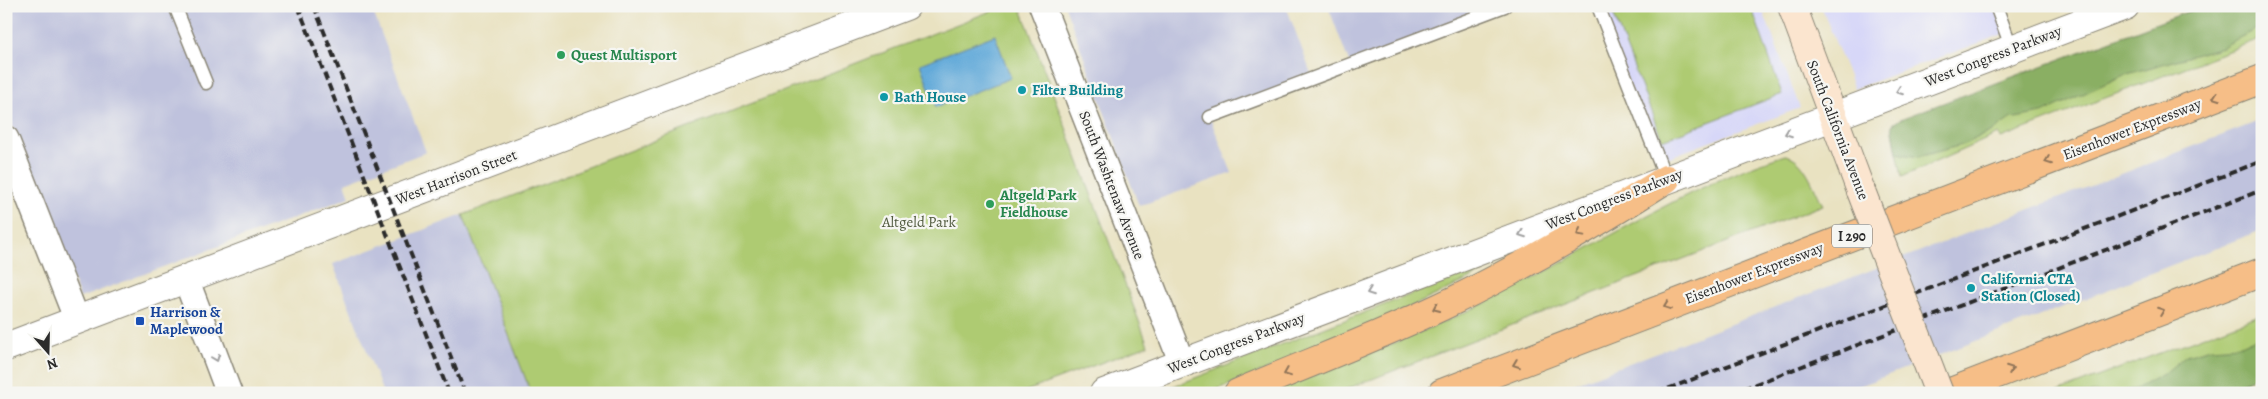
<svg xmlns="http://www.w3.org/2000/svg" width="2268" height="399" font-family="Alegreya,serif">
<rect width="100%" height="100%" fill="#f6f6f2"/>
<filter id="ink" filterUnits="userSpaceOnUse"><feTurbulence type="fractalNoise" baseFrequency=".02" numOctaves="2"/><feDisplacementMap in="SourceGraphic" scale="10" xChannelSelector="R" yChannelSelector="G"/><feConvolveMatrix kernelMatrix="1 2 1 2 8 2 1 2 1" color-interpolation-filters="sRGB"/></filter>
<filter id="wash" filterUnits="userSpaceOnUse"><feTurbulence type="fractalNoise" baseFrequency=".0096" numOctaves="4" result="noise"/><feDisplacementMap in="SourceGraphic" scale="20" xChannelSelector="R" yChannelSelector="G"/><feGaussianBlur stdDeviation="1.12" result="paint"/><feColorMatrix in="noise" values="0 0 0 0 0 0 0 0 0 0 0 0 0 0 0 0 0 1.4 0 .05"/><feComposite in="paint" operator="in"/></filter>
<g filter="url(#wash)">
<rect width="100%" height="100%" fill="#e9e2c1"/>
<g fill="#d7d7f8">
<path d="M1598,6H1761L1800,108L1659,161Z"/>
<path d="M1821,6H1996L2006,33L1854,89Z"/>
</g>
<g fill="#bfc2dd">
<path d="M6,6H371L426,152L345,183L350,197L80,298L6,111Z"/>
<path d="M1065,6H1286L1313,79L1210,118L1232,173L1139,206Z"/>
<path d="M1328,6H1505L1350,65Z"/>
<path d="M2262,120V230L1875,380L1841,393H1551Z"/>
<path d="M463,215L531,393H383L333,264Z"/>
</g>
<g fill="#aecb72" stroke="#6c7b4e">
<path d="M1004,6H1020L1148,345L1021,393H531L463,215Z"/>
<path d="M1610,6H1751L1782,94L1662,140Z"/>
<path d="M2203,6H2262V38L2001,138L1998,134L1902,177L1893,130L1892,125L1896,122Z"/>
<path d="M1785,155C1805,157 1814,189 1823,205L1336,393H1270C1349,360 1431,331 1507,292C1599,245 1686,186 1785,155Z"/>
<path d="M1482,267L1484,272L1337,342L1208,393H1156Z"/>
<path d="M2262,314V375L2212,393H2055Z"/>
</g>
<g fill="#8aaf64" stroke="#5a6d48">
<path d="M2203,6H2262V26L2222,47L2124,75L2042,113L2010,119L1996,129L1962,145L1918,157L1897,153L1892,125L1900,119Z"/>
<path d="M2262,335V375L2212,393H2107L2136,389L2165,373L2186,355L2211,348L2238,346Z"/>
</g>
<path fill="#63aad9" stroke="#476a82" d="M995,35L1011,78L936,107L920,64Z"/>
</g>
<g filter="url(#ink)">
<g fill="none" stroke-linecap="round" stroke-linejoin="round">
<defs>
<g id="service">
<path d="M175,6L206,83"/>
<path d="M1598,6L1666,179"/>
<path d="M1996,6L2012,49"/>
<path d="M1210,117L1505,6"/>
</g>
<g id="minor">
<path d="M1042,6L1182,363"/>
<path d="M6,139L77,320"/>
<path d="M186,279L229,393"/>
</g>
<g id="tertiary">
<path d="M6,347L906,6"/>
<path d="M1104,393L2125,6"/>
</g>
<path id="secondary" d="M1792,6L1861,191"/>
<g id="motorway">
<path d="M1238,393C1310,362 1384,335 1455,300C1528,264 1597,223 1666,179"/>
<path d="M1442,393L2262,79"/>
<path d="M1948,393L2262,272"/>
</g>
</defs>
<use href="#service" stroke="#8a8676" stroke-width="15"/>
<use href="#minor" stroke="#8a8676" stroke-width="28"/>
<use href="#tertiary" stroke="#8a8676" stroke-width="30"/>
<use href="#secondary" stroke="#8a8676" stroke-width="30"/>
<use href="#motorway" stroke="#8a8676" stroke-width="30"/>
<use href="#service" stroke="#fff" stroke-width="12"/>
<use href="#minor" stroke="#fff" stroke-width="25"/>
<use href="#tertiary" stroke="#fff" stroke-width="28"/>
<use href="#secondary" stroke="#fbe5cf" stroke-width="28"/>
<use href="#motorway" stroke="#f6be87" stroke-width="28"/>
<g stroke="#2b2b2b" stroke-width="4" stroke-dasharray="8 4" stroke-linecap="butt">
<path d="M298,6L449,393"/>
<path d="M314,6L465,393"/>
<path d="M1657,393L2262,161"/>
<path d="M1732,393L2262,190"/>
</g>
<defs>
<path id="secondary-bridge" d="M1861,191L1939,393"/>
</defs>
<use href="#secondary-bridge" stroke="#8a8676" stroke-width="30" stroke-linecap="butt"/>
<use href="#secondary-bridge" stroke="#fbe5cf" stroke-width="28"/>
</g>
<defs><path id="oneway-chevron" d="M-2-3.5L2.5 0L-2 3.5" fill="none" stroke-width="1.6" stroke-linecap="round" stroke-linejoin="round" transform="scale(1.25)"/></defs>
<g stroke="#a0a0a0">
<use href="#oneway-chevron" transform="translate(1899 91) rotate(159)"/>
<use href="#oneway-chevron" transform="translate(1788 133) rotate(159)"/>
<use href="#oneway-chevron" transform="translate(1522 234) rotate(159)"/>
<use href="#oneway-chevron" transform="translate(1370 292) rotate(159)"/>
<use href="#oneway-chevron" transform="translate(216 358) rotate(69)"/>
</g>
<g stroke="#907459">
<use href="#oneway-chevron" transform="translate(2216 97) rotate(159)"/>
<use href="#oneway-chevron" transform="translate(2048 161) rotate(159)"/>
<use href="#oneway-chevron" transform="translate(1580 233) rotate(151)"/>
<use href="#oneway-chevron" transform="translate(1667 306) rotate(159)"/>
<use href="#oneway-chevron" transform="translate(1436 308) rotate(155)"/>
<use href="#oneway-chevron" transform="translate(2161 311) rotate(-21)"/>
<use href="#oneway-chevron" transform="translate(1516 364) rotate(159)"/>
<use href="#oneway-chevron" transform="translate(2010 369) rotate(-21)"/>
<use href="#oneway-chevron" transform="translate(1287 373) rotate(158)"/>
</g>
</g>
<g fill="#2e9e5b" stroke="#f6f6f2" stroke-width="2">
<circle cx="561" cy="55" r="5"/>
<circle cx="990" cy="204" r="5"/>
</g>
<g fill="#0f9aa8" stroke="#f6f6f2" stroke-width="2">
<circle cx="1022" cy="90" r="5"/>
<circle cx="884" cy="97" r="5"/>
<circle cx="1971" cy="288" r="5"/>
</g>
<rect fill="#1a4fb4" stroke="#f6f6f2" stroke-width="2" x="135" y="316" width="10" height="10" rx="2.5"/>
<g text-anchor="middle" stroke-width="4.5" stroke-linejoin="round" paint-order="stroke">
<rect fill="#f6f6f2" stroke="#686867" stroke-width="1" x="1832" y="224.5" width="40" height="23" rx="4"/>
<g font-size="14" font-weight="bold" fill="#2b2b2b">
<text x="1852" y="241">I 290</text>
</g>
<g font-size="15" font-weight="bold" fill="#27864d" stroke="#f6f6f2" text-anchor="start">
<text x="571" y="60">Quest Multisport</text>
<text x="1000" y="200">Altgeld Park<tspan x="1000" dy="17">Fieldhouse</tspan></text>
</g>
<g font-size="15" fill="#2b2b2b" stroke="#f6f6f2">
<text transform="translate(1993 56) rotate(-21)" y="5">West Congress Parkway</text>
<text transform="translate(2132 129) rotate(-21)" y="5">Eisenhower Expressway</text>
<text transform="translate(1838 130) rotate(69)" y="5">South California Avenue</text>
<text transform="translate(456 177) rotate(-21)" y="5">West Harrison Street</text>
<text transform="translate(1112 185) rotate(69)" y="5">South Washtenaw Avenue</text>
<text transform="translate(1614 199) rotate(-21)" y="5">West Congress Parkway</text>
<text transform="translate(1754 273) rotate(-21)" y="5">Eisenhower Expressway</text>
<text transform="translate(1236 343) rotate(-21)" y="5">West Congress Parkway</text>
</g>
<g font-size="15" font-weight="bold" fill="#0d838f" stroke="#f6f6f2" text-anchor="start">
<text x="1032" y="95">Filter Building</text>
<text x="894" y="102">Bath House</text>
<text x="1981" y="284">California CTA<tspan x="1981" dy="17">Station (Closed)</tspan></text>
</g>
<g font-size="15" fill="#525b40" stroke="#f6f6f2">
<text x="919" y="227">Altgeld Park</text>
</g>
<g font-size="15" font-weight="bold" fill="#164399" stroke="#f6f6f2" text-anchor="start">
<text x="150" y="317">Harrison &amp;<tspan x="150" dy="17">Maplewood</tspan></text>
</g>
</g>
<rect width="2268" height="399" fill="none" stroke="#f6f6f2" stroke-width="25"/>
<g transform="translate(48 352) rotate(160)" stroke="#f6f6f2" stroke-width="4" paint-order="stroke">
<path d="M0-4L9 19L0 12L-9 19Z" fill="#2b2b2b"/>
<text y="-8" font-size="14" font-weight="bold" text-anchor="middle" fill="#2b2b2b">N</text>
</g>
</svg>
